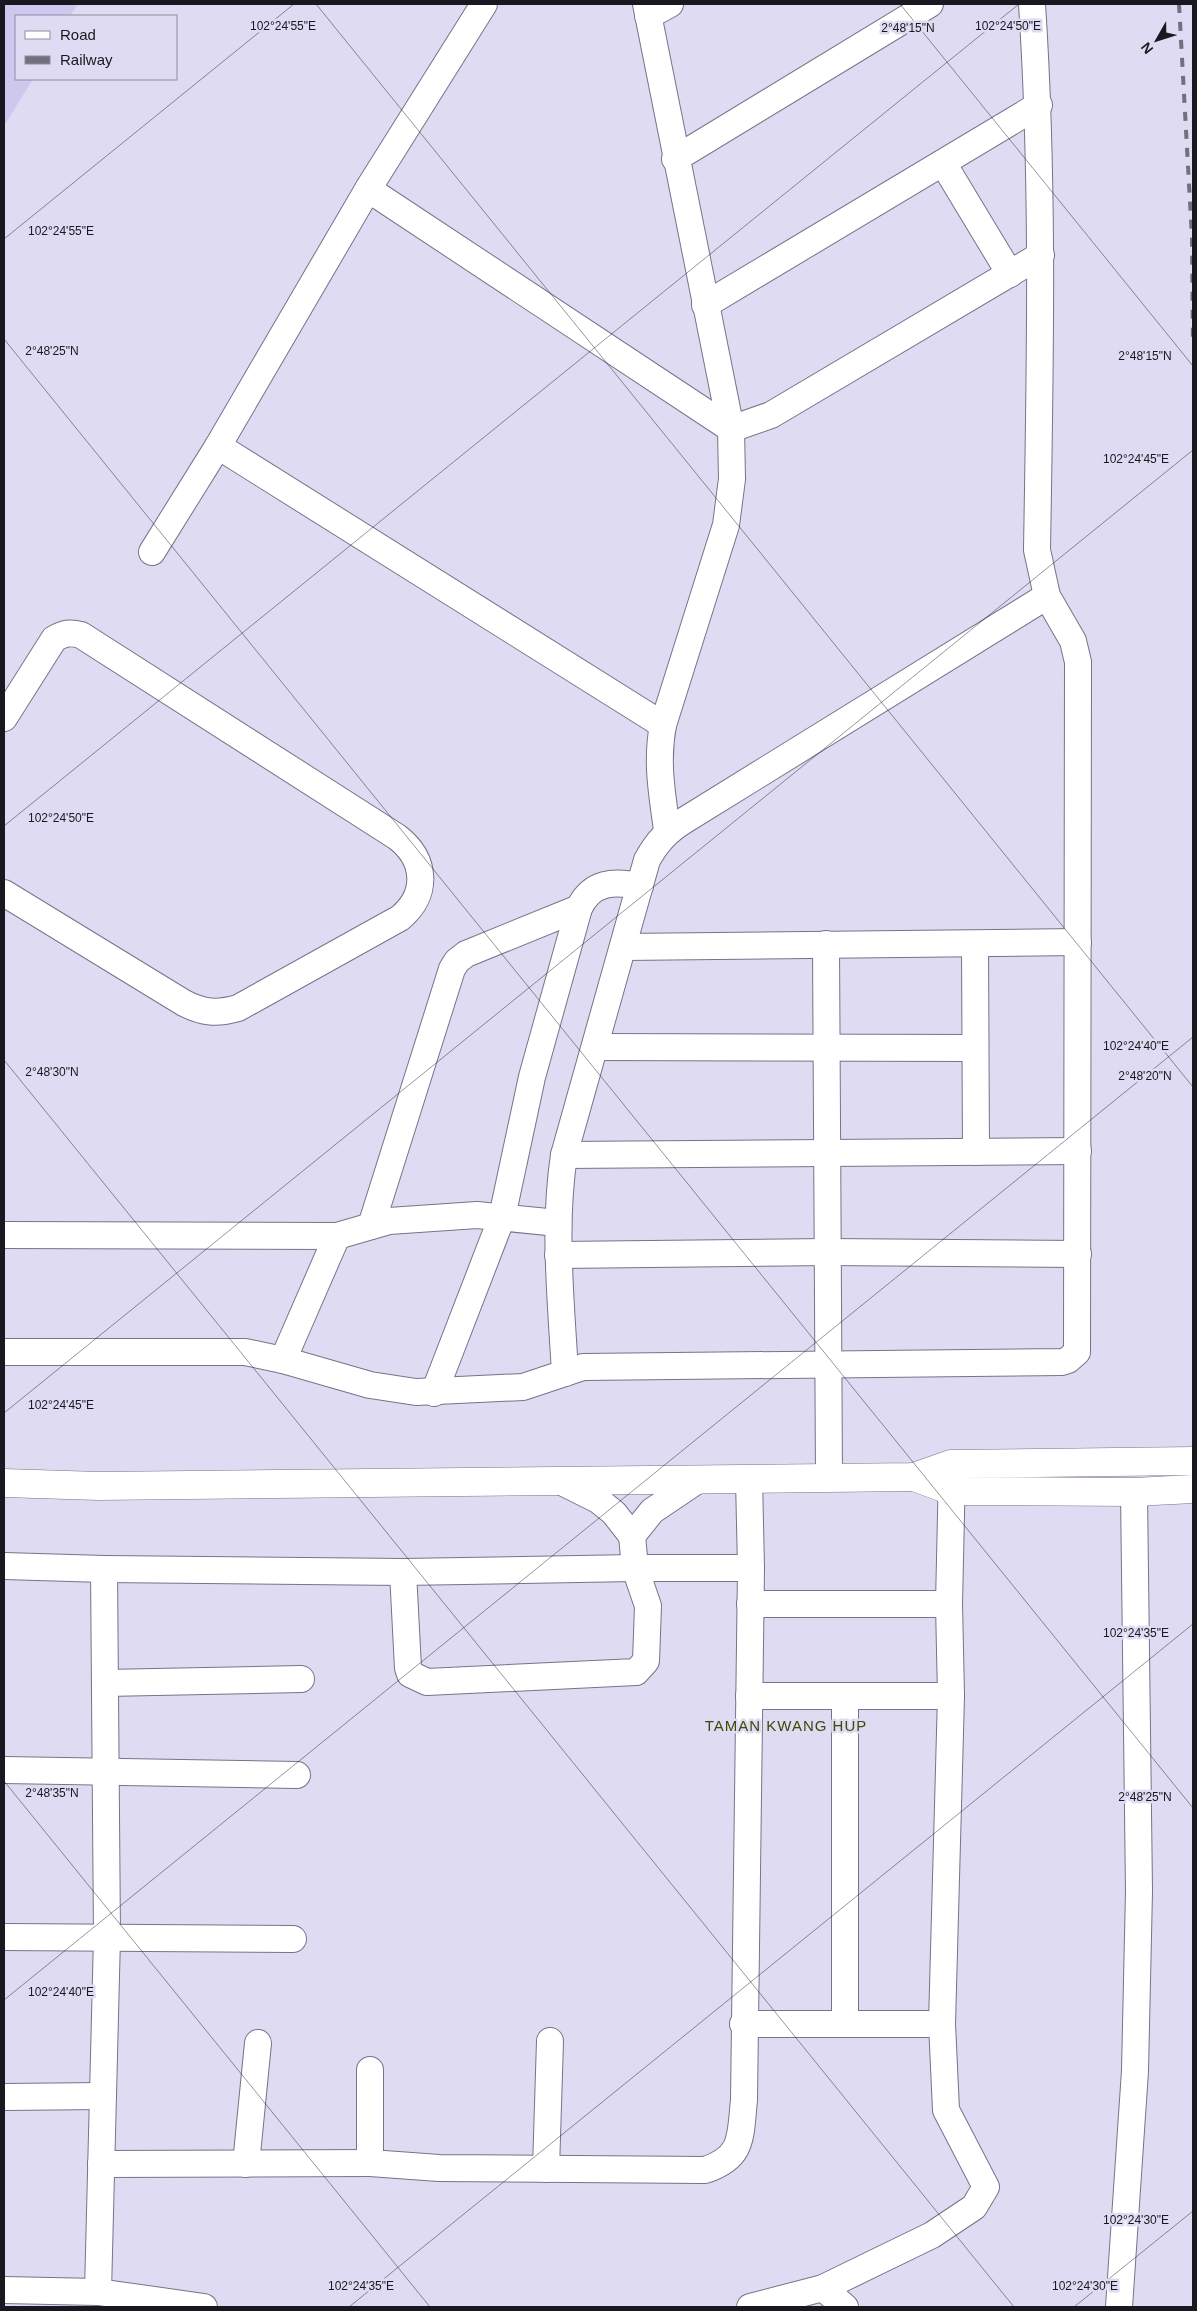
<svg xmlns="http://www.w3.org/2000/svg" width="1197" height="2311" font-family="Arial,sans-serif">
<rect width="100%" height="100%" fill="#dfdbf2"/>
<path fill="#cfc7ee" d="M4,4H78L70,16H16V79H33L4,126Z"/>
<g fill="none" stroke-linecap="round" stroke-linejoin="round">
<defs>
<g id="minor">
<path d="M646,4L731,429L732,479L726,525L663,725C656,762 662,793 667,830"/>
<path d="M648,16L670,4"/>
<path d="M675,159L930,4"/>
<path d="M943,163L1010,274"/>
<path d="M368,189L731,429L771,415L1041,255"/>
<path d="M705,305L1039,105"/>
<path d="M218,446L663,725"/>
<path d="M152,552L218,446L368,189L484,4"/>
<path d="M4,718L54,639C64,633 70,632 81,635L397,837C426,859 429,894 400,918L238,1008C217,1014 203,1013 184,1003L4,893"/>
<path d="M826,944L829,1478"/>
<path d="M975,944L976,1152"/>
<path d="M623,947L1078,942"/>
<path d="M595,1047L975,1048"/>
<path d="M564,1155L1078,1151"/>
<path d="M371,1226L452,969L457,961L466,954L579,908"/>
<path d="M4,1235L337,1236L389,1221L477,1215L558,1223"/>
<path d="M558,1255L827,1252L1078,1254"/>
<path d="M4,1352H245L283,1360L370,1385L416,1392L523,1387L583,1367L1062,1362L1068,1360L1077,1352L1078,662L1073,641L1047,596L1037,550C1040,368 1044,186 1032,4"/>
<path d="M283,1360L337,1236"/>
<path d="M565,1373C561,1300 553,1228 564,1155L647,860C657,842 667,831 685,820L1047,596"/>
<path d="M434,1393L502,1217L532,1077L579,908C592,881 614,881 640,886"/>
<path d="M632,1536L652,1511L698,1480"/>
<path d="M4,1566L104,1569L107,1937L98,2292"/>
<path d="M104,1569L403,1572L635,1568H751"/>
<path d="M403,1572L408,1668L410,1674L427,1682L636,1672L646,1661L648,1606L635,1568L632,1536L614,1513L598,1500L560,1481"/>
<path d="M750,1604H949"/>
<path d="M105,1683L301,1679"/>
<path d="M749,1696H951"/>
<path d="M845,1696V2024"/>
<path d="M4,1770L297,1775"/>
<path d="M4,1937L293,1939"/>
<path d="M743,2024H942"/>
<path d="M370,2070V2163L439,2168L705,2170C744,2157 740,2137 744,2100L751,1568L749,1479"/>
<path d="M4,2097L103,2096"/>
<path d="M101,2164L370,2163"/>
<path d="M246,2164L258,2043"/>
<path d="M546,2169L550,2041"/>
<path d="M823,2288L845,2307"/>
<path d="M4,2290L98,2292L204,2307"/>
<path d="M750,2307L823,2288L932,2235L974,2207L986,2187L946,2110L942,2024L951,1696L949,1604L952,1470"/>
<path d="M1119,2307L1135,2071L1139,1891L1134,1492"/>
</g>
<g id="major">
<path d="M914,1477L952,1491L1134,1492L1193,1489"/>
<path d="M4,1483L99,1486L914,1477L951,1464L1193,1461"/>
</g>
</defs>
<use href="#minor" stroke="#777388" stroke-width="28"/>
<use href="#major" stroke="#777388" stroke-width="29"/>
<use href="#minor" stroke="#fff" stroke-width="26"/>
<use href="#major" stroke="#fff" stroke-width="28"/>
<path stroke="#726f7e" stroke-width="4" stroke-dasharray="9 9" stroke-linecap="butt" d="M1179,4L1192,238L1193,344"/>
</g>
<path fill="none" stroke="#19171f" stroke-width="1" stroke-opacity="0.45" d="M316,4L1193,1087M900,4L1193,366M4,239L294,4M4,339L1193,1808M4,826L1019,4M4,1060L1014,2307M4,1413L1193,450M4,1781L430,2307M4,2000L1193,1037M349,2307L1193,1624M1074,2307L1193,2211"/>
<g text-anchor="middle" stroke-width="5" stroke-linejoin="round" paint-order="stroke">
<g font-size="15" letter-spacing="1" fill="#454708" stroke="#dfdbf2">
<text x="786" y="1731">TAMAN KWANG HUP</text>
</g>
</g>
<g font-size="12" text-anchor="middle" fill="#19171f" stroke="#dfdbf2" stroke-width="5" stroke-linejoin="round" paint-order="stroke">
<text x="283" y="30">102°24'55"E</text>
<text x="1008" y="30">102°24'50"E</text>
<text x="908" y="32">2°48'15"N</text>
<text x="61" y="235">102°24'55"E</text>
<text x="52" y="355">2°48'25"N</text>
<text x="1145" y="360">2°48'15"N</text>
<text x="1136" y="463">102°24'45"E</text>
<text x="61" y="822">102°24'50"E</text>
<text x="1136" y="1050">102°24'40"E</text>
<text x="52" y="1076">2°48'30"N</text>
<text x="1145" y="1080">2°48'20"N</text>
<text x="61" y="1409">102°24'45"E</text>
<text x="1136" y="1637">102°24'35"E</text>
<text x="52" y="1797">2°48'35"N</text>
<text x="1145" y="1801">2°48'25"N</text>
<text x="61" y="1996">102°24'40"E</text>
<text x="1136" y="2224">102°24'30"E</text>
<text x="361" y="2290">102°24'35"E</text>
<text x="1085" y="2290">102°24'30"E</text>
</g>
<rect width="1197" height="2311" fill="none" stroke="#19171f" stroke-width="10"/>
<rect x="15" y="15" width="162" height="65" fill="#dfdbf2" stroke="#908d9e"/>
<rect x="25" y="31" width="25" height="8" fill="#ffffff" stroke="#908d9e"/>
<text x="60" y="40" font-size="15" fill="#19171f">Road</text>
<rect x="25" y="56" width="25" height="8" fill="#726f7e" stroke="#908d9e"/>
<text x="60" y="65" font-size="15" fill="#19171f">Railway</text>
<g transform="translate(1157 40) rotate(231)" stroke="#dfdbf2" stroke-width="4" paint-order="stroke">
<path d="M0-4L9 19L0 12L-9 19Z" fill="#19171f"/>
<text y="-8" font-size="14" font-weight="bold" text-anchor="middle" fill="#19171f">N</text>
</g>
</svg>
